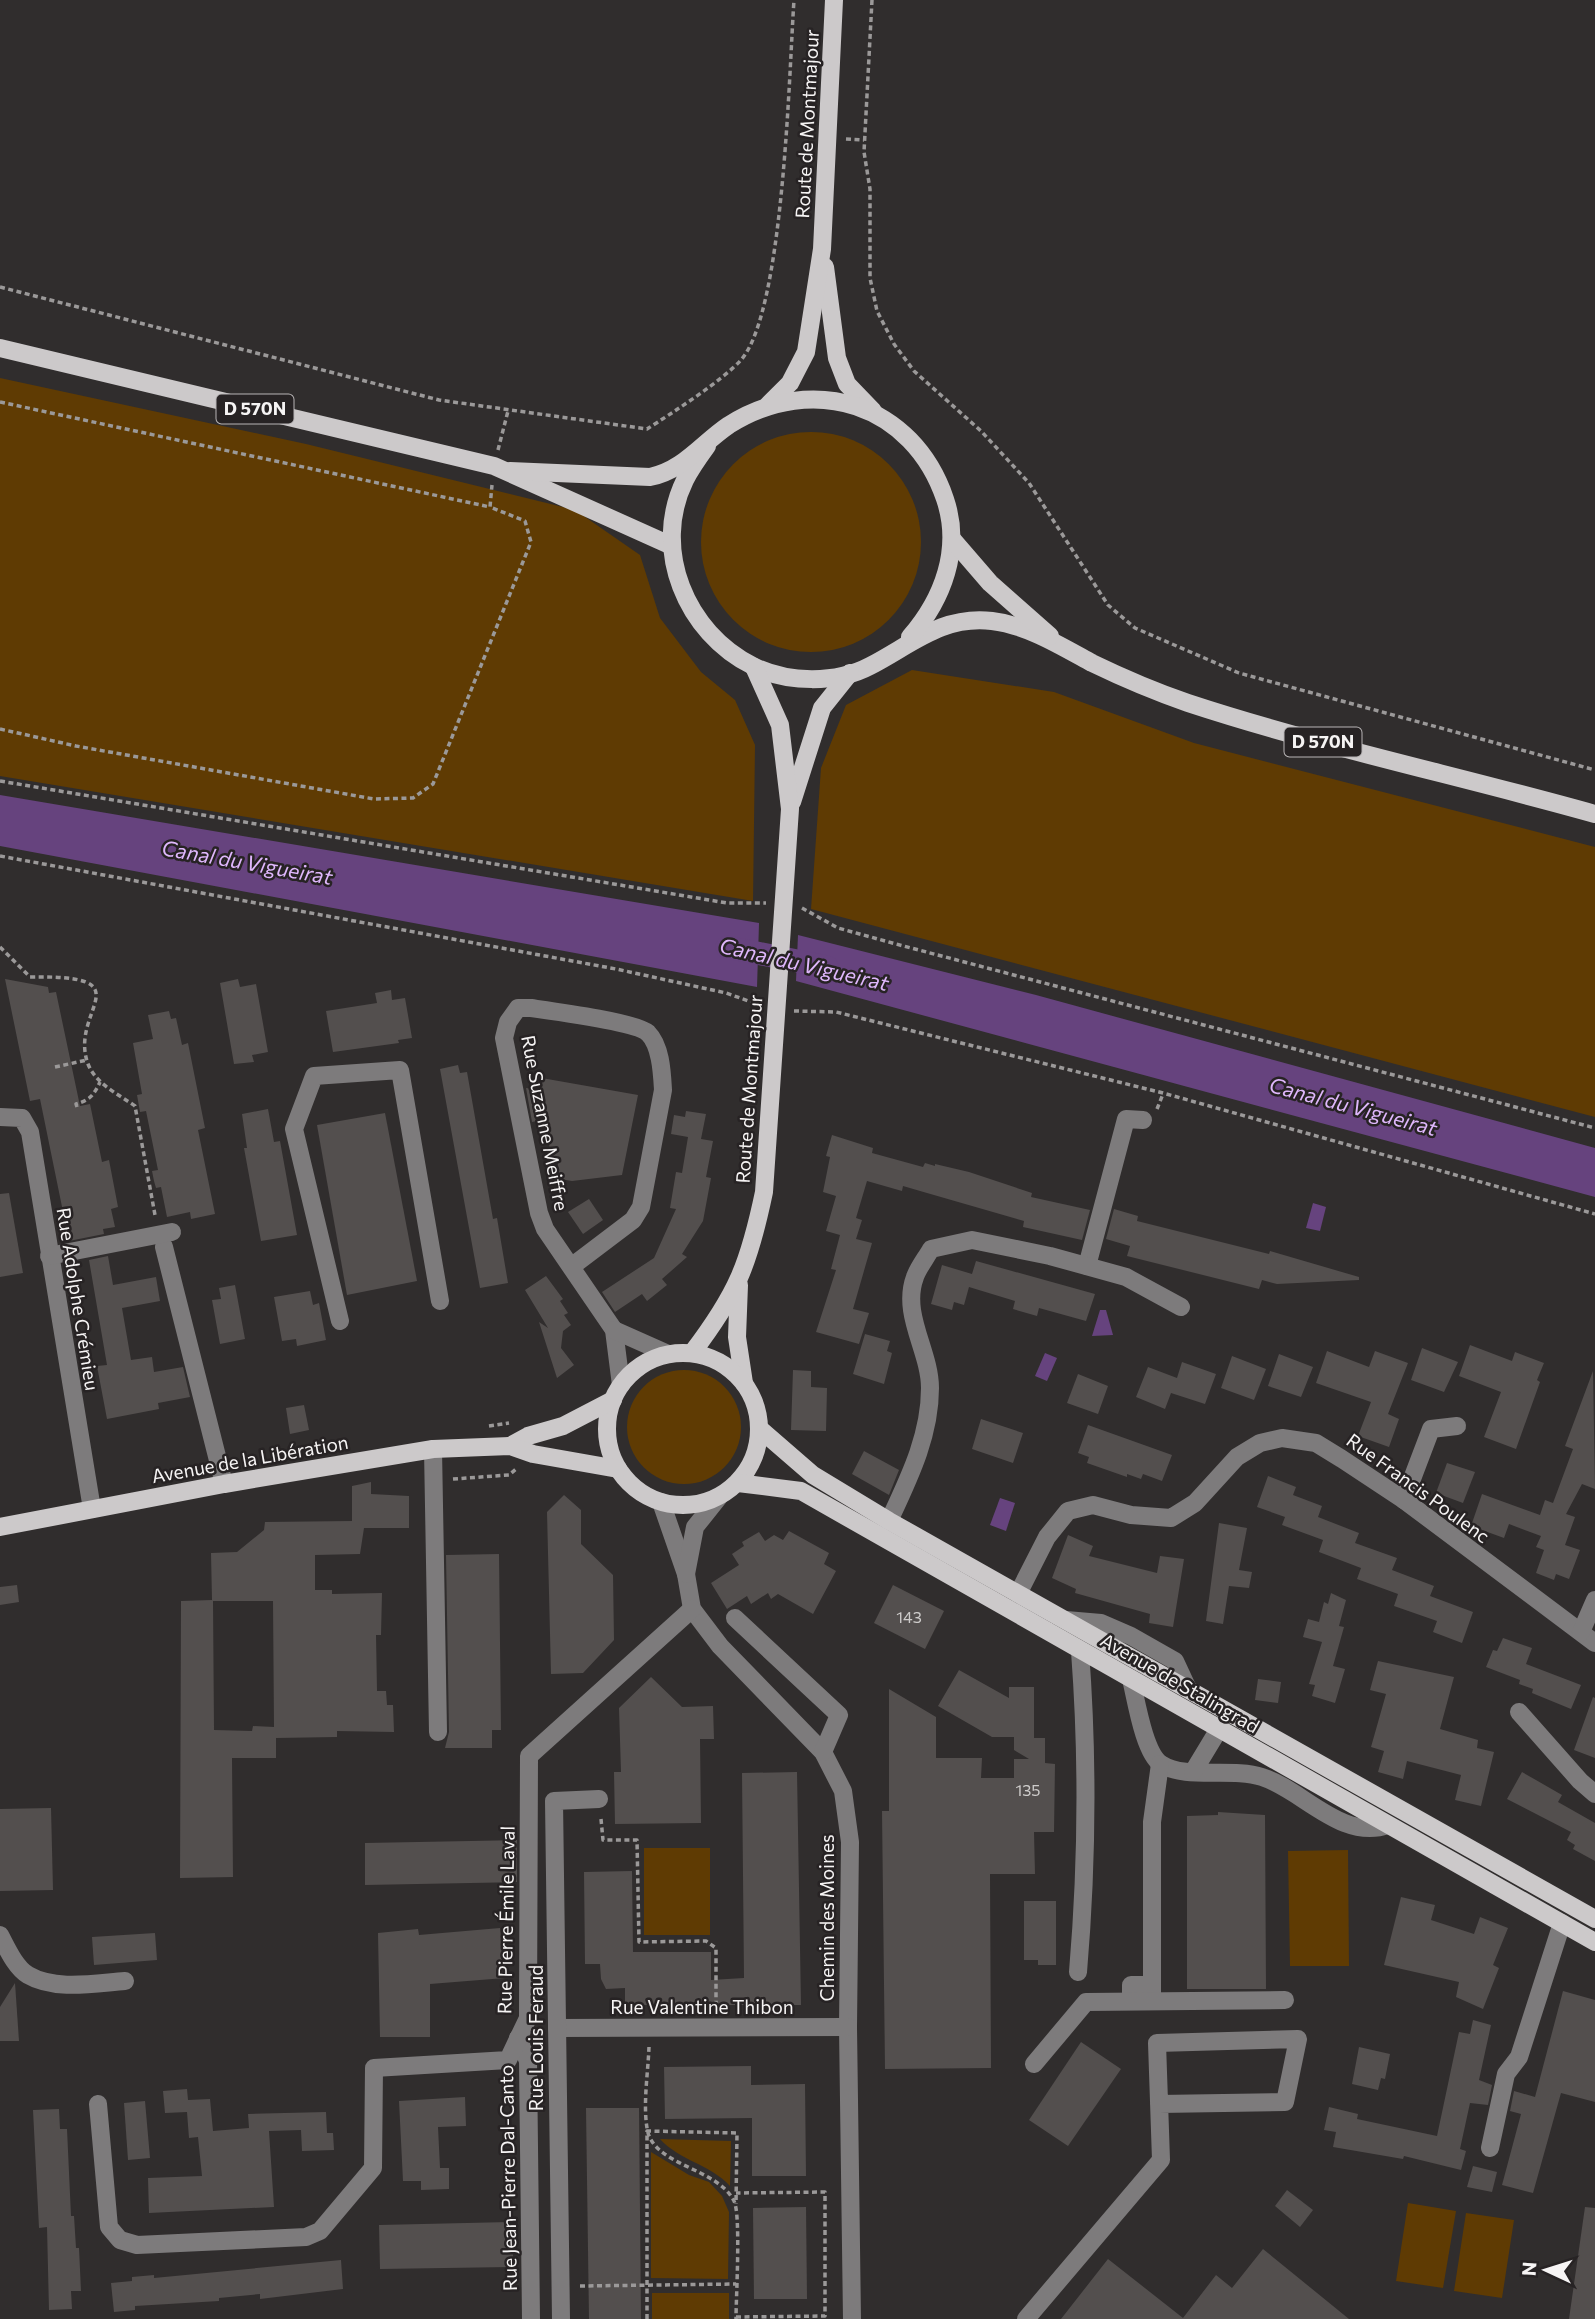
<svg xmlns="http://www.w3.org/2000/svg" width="1595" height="2319" font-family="Commissioner,sans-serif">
<rect width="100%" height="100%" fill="#302d2d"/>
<g fill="#5f3b03">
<path d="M0,378L306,444L575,510L640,555L660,618L701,672L735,700L755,745L753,901L0,776Z"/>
<circle cx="811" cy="542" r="110"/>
<path d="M912,670L1054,692L1194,743L1595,847V1117L811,909L821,768L846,705Z"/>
<circle cx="684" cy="1427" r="57"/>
<rect x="644" y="1848" width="66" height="87"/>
<path d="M1348,1850L1349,1966H1290L1288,1851Z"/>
<path d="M660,2139L731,2141L730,2186C710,2164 680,2161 660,2139Z"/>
<path d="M651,2152L689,2175L709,2182L722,2196L729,2212L728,2279L651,2278Z"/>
<path d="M1408,2203L1456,2211L1443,2288L1396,2281Z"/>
<path d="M1466,2213L1514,2220L1502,2298L1454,2291Z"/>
<rect x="652" y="2293" width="77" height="26"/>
</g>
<g fill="#66437e">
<path d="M0,795L759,923L757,987L0,846Z"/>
<path d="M798,935L1036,995L1595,1148V1197L796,981Z"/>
<path d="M1313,1203L1326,1207L1320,1231L1306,1228Z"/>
<path d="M1100,1310H1106L1113,1335L1092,1336Z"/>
<path d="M1045,1353L1057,1358L1047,1381L1035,1376Z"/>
<path d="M1000,1498L1015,1503L1006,1531L990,1525Z"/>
</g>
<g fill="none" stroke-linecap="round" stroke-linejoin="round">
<path stroke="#66437e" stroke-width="23" d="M727,947L827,967"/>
</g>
<g fill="#534f4e" fill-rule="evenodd">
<path d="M5,979L48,987L49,993L56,992L80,1106L90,1104L102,1162L109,1160L118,1207L111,1209L115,1227L103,1229L104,1234L69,1241L40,1099L30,1101Z"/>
<path d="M238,979L240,987L256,984L268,1052L252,1055L254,1062L234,1064L220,983Z"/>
<path d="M391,990L392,1000L405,998L412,1038L398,1040L399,1043L333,1052L326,1011L377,1003L375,993Z"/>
<path d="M169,1011L171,1019L176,1018L182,1045L188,1043L205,1128L198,1130L215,1214L191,1219L190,1212L167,1217L161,1187L156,1188L154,1181L152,1171L158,1170L146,1111L140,1112L137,1095L142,1094L133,1043L153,1039L148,1015Z"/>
<path d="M458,1065L460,1073L467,1072L493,1219L497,1218L508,1283L480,1288L440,1069Z"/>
<path d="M536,1077L638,1095L622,1175L572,1181L560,1179L557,1158L551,1159L546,1119L532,1122L526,1088L534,1089Z"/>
<path d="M268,1109L274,1142L280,1141L297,1235L261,1241L244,1148H247L242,1114Z"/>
<path d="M686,1111L706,1114L701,1139L713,1141L706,1177L711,1178L703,1221L682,1254L687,1257L662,1279L667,1285L647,1301L642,1294L615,1312L602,1292L654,1258L676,1209L670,1208L676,1172L682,1173L688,1137L671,1134L674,1115L685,1117Z"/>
<path d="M385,1113L417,1281L347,1295L317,1125Z"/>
<path d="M832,1135L873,1148L872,1153L923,1167L925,1163L935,1166V1164L969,1172L1032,1193L1031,1197L1090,1210L1082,1240L1023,1227L1024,1221L927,1193L903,1186L902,1191L867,1181L856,1218L862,1220L856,1239L872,1243L853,1309L869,1313L859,1344L816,1332L836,1270L831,1269L840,1235L826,1231L836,1196L823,1192L830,1157L826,1156Z"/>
<path d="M9,1193L23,1273L0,1277V1194Z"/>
<path d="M589,1199L603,1220L583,1234L568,1212Z"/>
<path d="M1114,1209L1138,1216L1137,1221L1269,1254L1270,1251L1359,1277V1280L1277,1284L1262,1280L1259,1289L1127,1256L1130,1246L1106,1239Z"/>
<path d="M108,1256L113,1285L156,1277L160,1301L122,1308L131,1360L152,1357L154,1372L183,1367L190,1397L158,1403L159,1409L107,1419L97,1366L107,1365L89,1260Z"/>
<path d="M976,1261L1095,1294L1086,1321L1039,1308L1037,1316L1013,1309L1015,1301L969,1287L964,1305L954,1302L952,1310L931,1304L942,1265L972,1274Z"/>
<path d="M546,1276L563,1299L560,1301L568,1313L564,1315L571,1325L563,1331L561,1348L574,1365L557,1378L539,1322L548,1328L525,1290Z"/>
<path d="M235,1285L245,1339L220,1344L212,1300L221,1299L219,1288Z"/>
<path d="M310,1291L313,1305L319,1303L326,1340L297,1346L296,1339L282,1341L274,1297Z"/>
<path d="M865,1334L890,1341L887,1351L892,1353L884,1384L853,1374Z"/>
<path d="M1470,1345L1512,1361L1515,1352L1544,1363L1537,1380L1540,1382L1516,1449L1484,1437L1501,1392L1459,1376Z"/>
<path d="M1422,1348L1458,1362L1444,1392L1411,1380Z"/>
<path d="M1327,1351L1369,1367L1375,1351L1408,1363L1388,1414L1399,1419L1389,1447L1358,1436L1371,1402L1316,1383Z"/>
<path d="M1279,1354L1313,1367L1301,1397L1268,1386Z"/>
<path d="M1232,1356L1266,1369L1254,1400L1221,1388Z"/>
<path d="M1182,1362L1216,1374L1205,1404L1171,1393L1165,1409L1136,1397L1148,1367L1177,1378Z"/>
<path d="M793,1370L811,1371V1387L827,1388L826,1431L791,1430Z"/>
<path d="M1593,1371L1595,1489L1582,1484L1566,1514L1575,1517L1565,1545L1580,1550L1569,1579L1556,1574L1554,1580L1536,1573L1544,1550L1536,1547L1541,1536L1509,1524L1504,1538L1471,1526L1482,1494L1540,1515L1545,1500L1553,1503L1573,1449L1565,1446Z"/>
<path d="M1078,1374L1108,1386L1098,1414L1067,1403Z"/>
<path d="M304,1405L309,1430L290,1434L286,1408Z"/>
<path d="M981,1419L1023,1433L1013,1463L972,1449Z"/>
<path d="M1088,1425L1172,1455L1162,1481L1143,1474L1141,1479L1127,1474V1477L1087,1463L1089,1457L1078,1453Z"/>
<path d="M864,1451L899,1470L889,1495L852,1474Z"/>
<path d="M1447,1463L1475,1472L1463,1503L1436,1493Z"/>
<path d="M1268,1476L1296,1487L1293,1495L1322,1506L1318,1517L1359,1533L1355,1543L1397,1558L1392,1570L1434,1586L1430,1596L1473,1612L1462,1643L1433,1632L1437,1621L1394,1606L1398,1594L1357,1579L1361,1568L1319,1552L1323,1540L1282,1525L1285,1517L1257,1507Z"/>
<path d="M371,1482V1494L409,1496V1528H364L360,1554L315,1555V1590H332V1594L382,1593L381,1635H376L377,1691H386L387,1705H393L394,1732L337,1731V1737L276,1738V1758H232L233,1877L180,1878L181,1601L212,1600L211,1553L237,1552L264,1530L265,1522L352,1521V1486ZM213,1601H273L274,1727L253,1726L252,1731L214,1730Z"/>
<path d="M564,1495L581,1510V1544L613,1575L614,1640L583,1673L551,1674L547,1512Z"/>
<path d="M1219,1523L1247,1528L1239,1570L1252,1572L1249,1588L1229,1586L1223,1624L1206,1621Z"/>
<path d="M789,1531L829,1553L824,1564L836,1571L813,1614L778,1594L771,1599L768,1593L751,1604L747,1596L727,1609L711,1583L739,1565L732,1554L744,1546L742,1542L759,1532L765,1541L774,1535L783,1540Z"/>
<path d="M1068,1535L1093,1546L1089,1556L1157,1573L1160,1556L1184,1559L1173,1627L1149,1623L1150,1614L1075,1593L1076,1589L1052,1578Z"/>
<path d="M499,1554L501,1730H492V1748H445L449,1732L446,1555Z"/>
<path d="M17,1585L19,1602L0,1605V1587Z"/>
<path d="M893,1585L944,1611L925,1649L874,1623Z"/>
<path d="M1331,1593L1346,1600L1339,1626L1344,1627L1333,1666L1345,1669L1335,1703L1312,1696L1315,1685L1309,1684L1322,1642L1303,1637L1308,1619L1319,1622L1324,1602L1328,1604Z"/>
<path d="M1503,1638L1532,1648L1526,1664L1581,1685L1571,1709L1532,1693L1533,1689L1519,1684L1520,1680L1486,1667L1493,1650L1497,1651Z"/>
<path d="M1378,1661L1454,1677L1440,1729L1478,1740L1477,1748L1494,1752L1481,1806L1455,1800L1461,1775L1407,1761L1403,1779L1378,1772L1384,1751L1371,1747L1386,1694L1370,1690Z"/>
<path d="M959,1670L1009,1698V1687H1034V1738H1045V1763L1055,1764L1054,1832H1034L1035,1874H990L991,2068L885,2069L882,1811H889V1689L936,1717V1758H982L981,1778H1014V1759H1029L1014,1750V1737H992L938,1706Z"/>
<path d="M651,1677L682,1707L713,1706L714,1739H700L701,1823L615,1824L614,1772H621L619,1708Z"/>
<path d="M1258,1679L1281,1682L1278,1703L1255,1700Z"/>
<path d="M1593,1697L1595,1698V1758L1574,1750Z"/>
<path d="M797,1772L801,2005H625V1988L606,1989L601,1979L600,1964H585L584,1872L632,1871L633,1952H711V1980L744,1978L742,1773Z"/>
<path d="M1522,1772L1562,1795L1558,1802L1595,1823V1861L1573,1849L1575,1845L1567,1840L1571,1832L1507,1799Z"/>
<path d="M51,1808L53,1890L0,1891V1809Z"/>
<path d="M1218,1812L1265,1815L1266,1989H1187V1816L1218,1815Z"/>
<path d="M517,1840V1882L365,1885V1843Z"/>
<path d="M1401,1897L1435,1905L1431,1920L1474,1934L1480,1917L1508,1928L1493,1965L1499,1968L1483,2009L1456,1997L1459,1982L1384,1965Z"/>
<path d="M1024,1901H1056V1965H1038V1960H1024Z"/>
<path d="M500,1928L505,1978L430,1984V2037H380L378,1933L418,1929L419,1935Z"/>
<path d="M155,1933L157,1960L94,1965L92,1937Z"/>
<path d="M15,1983L19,2041H0V2007Z"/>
<path d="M1563,1991L1595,2000V2102L1561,2093L1533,2193L1502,2185L1521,2114L1510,2111L1514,2091L1535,2097Z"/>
<path d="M1473,2020L1491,2025L1479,2080L1492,2085L1488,2105L1470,2103L1460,2149L1466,2151L1461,2170L1404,2156L1403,2159L1333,2147L1336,2132L1324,2130L1329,2107L1358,2114L1357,2119L1437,2136L1459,2032L1470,2034Z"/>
<path d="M1081,2042L1121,2069L1068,2146L1029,2120Z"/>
<path d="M1359,2047L1390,2054L1385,2079L1381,2078L1378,2090L1352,2084Z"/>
<path d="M751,2066V2085L805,2084L806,2176H752V2118L665,2119L664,2067Z"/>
<path d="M187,2089L188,2100L210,2099L213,2131L249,2128L248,2114L326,2112L327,2133H333L334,2150L302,2151L301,2130L269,2131L274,2207L149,2213L148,2178L202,2176L198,2137L189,2138L187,2112L165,2113L163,2091Z"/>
<path d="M465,2097L466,2126L438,2127L440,2168H449V2189L421,2190V2181H403L399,2101Z"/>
<path d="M145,2101L150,2158L128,2160L124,2103Z"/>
<path d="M586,2108H639L641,2319H589Z"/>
<path d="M59,2109L60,2129H67L71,2216H74L76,2248H79L81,2291H71L72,2309L49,2310L47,2227L39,2228L33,2110Z"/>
<path d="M1473,2166L1497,2172L1492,2192L1467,2187Z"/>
<path d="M1287,2190L1313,2210L1300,2227L1275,2206Z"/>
<path d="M806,2207L807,2299H754L753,2208Z"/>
<path d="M1585,2207L1595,2208V2319H1569Z"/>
<path d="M513,2222V2267L380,2269L379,2225Z"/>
<path d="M1263,2249L1349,2319H1061L1108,2259L1183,2318L1216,2275L1232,2288Z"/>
<path d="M341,2260L343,2289L260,2299V2294L219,2298V2301L135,2306V2310L114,2312L111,2283L132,2281V2277L154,2275V2278Z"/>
</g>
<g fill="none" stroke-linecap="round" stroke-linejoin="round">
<g stroke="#9b9999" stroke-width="3.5" stroke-dasharray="5 3.5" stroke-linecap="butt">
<path d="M872,0L864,152L870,189V278L877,311L894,344L914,371L981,431L1029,483L1108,605L1135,628L1239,673L1595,770"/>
<path d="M846,139L864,140"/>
<path d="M0,287L439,400L647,429C672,413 722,381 741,360C784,311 789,72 794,0"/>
<path d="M0,402L490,507"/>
<path d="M498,450L508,411"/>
<path d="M0,729L76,746L374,799L413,798L433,784L531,542L525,521L490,507L492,485"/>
<path d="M0,781L727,903H766"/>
<path d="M0,856L616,969L726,993L760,1005"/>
<path d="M802,908L838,928L896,944L1595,1128"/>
<path d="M0,947L30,977C148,975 68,1010 88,1064C96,1084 118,1094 135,1106L155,1215"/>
<path d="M794,1011L836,1012L1163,1093L1595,1214"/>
<path d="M55,1067L87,1060"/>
<path d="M77,1107L76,1104C90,1100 94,1095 100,1082"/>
<path d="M1157,1109L1163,1094"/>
<path d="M489,1426L509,1423"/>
<path d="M453,1479L509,1475L516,1469"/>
<path d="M601,1819L603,1840H637L639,1942L706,1941L716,1948V2011"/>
<path d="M649,2047C648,2073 643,2103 647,2128C652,2166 717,2167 734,2201C741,2214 736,2298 736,2319"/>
<path d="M580,2286L736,2284"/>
<path d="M736,2317L825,2316V2192L736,2193"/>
<path d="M647,2319V2131L737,2133L736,2204"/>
</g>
<g stroke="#7d7b7c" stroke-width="18">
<path d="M0,1117L22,1118L30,1132L92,1509"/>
<path d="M164,1247L224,1484"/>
<path d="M49,1256L172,1232"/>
<path d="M1087,1266L1126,1119L1143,1120"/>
<path d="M571,1267L633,1220L641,1207L663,1090C662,1073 661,1046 648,1033C636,1022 552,1011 531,1008H518L508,1022L504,1038L539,1213L545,1229L614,1330L621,1385"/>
<path d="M340,1321L294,1129L314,1076L400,1070L440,1301"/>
<path d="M614,1330L668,1354"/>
<path d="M433,1449L438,1732"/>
<path d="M1404,1500L1431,1429L1457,1426"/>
<path d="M661,1502L686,1574L692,1609L720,1646L823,1752L843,1791L850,1842L848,2027L852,2319"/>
<path d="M889,1521C909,1478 930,1436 930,1388C930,1351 901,1314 915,1277C918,1268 926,1258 931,1249L972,1240L1050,1256L1126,1277L1181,1307"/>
<path d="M686,1574L695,1527L719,1497"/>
<path d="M1018,1594L1047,1537L1068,1511L1093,1505L1131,1515L1171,1518L1195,1503L1237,1457L1260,1443L1282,1438L1316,1443L1342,1459L1404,1500L1595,1643"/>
<path d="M735,1618L839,1715L823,1752"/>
<path d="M1066,1620L1101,1623L1131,1636L1175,1661L1188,1689"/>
<path d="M1581,1632L1595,1600"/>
<path d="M1131,1679C1136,1699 1144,1753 1161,1764C1185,1780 1232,1767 1262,1777C1303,1790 1341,1841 1388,1825"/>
<path d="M1519,1712L1580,1781L1595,1794"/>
<path d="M1193,1772L1219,1729"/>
<path d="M0,1935C7,1948 15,1967 28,1975C55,1991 96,1983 125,1981"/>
<path d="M1078,1972C1087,1866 1088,1757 1080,1651"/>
<path d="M1131,1999V1985H1152"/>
<path d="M1152,1999V1822L1160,1764"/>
<path d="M557,2028L848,2027"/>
<path d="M518,2038L528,2061L531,2319"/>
<path d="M1034,2064L1086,2002L1285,2000"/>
<path d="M98,2104L109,2227L120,2240L137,2245L306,2237L320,2231L373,2168L374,2068L508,2060L528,2018L529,1756L692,1609"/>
<path d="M1490,2148L1506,2074L1519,2057L1562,1923"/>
<path d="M561,2319L554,1801L599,1799"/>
<path d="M1026,2319L1161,2160L1157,2043L1298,2039L1285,2102L1159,2104"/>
</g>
<g stroke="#ccc9ca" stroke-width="18">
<path d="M825,267L837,358L847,384L873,411"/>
<path d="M0,348L494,466L672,546"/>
<path d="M768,405L790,383L806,352L822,249L834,0"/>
<path d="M707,446C699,457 691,468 685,480C651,549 686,633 753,666C787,683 836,684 870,666C911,645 942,615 992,621C1027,625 1061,646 1092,663C1123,678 1156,692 1188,703C1322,747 1460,776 1595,814"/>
<path d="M510,471L650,477C684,470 702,443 729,425C813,372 913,404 945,499C962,549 943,599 910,637"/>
<path d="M952,539L990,583L1050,636"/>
<path d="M792,802L822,708L850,673"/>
<path d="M739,1285L737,1337L744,1383"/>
<path d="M692,1353C737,1294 749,1264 764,1192L790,809L780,725L754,667"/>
<circle cx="683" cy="1429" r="76"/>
<path d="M760,1429L813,1475L889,1521L1595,1919"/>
<path d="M510,1446L528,1436L563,1426L613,1400"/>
<path d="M738,1483L801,1491L1595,1942"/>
<path d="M0,1527L224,1484L433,1449L510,1446L533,1454L618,1469"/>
</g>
</g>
<g text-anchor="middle" stroke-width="5" stroke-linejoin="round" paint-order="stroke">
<g font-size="16" fill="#cdcbca">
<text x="909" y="1623">143</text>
<text x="1028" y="1796">135</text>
</g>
<g fill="#272324" stroke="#b8b5b6" stroke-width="2">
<rect x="216.5" y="394.5" width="77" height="29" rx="5"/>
<rect x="1284.5" y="727.5" width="77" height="29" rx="5"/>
</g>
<g font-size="18" font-weight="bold" fill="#f6f4f4">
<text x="255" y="415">D 570N</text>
<text x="1323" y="748">D 570N</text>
</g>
<g font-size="19" fill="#f6f4f4" stroke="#272324">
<text transform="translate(807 124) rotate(-87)" y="7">Route de Montmajour</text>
<text transform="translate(749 1089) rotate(-86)" y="7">Route de Montmajour</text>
<text transform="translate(545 1123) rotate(79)" y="7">Rue Suzanne Meiffre</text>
<text transform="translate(78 1299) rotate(81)" y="7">Rue Adolphe Crémieu</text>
<text transform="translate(250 1459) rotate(-10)" y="7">Avenue de la Libération</text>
<text transform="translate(1418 1488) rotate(36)" y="7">Rue Francis Poulenc</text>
<text transform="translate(1180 1683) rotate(30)" y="7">Avenue de Stalingrad</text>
<text transform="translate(827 1918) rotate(-90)" y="7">Chemin des Moines</text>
<text transform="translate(506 1920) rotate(-89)" y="7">Rue Pierre Émile Laval</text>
<text x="702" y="2014">Rue Valentine Thibon</text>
<text transform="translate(536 2038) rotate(-90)" y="7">Rue Louis Feraud</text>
<text transform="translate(508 2178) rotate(-91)" y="7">Rue Jean-Pierre Dal-Canto</text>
</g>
<g font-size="21" font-style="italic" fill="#dfb7fc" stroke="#272324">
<text transform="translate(247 863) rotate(10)" y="7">Canal du Vigueirat</text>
<text transform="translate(804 965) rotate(13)" y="7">Canal du Vigueirat</text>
<text transform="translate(1353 1107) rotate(15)" y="7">Canal du Vigueirat</text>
</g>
</g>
<g transform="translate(1546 2270) rotate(274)" stroke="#272324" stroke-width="5" paint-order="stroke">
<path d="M0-5L12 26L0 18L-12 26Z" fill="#f6f4f4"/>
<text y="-10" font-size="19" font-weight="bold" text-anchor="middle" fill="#f6f4f4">N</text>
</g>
</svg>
